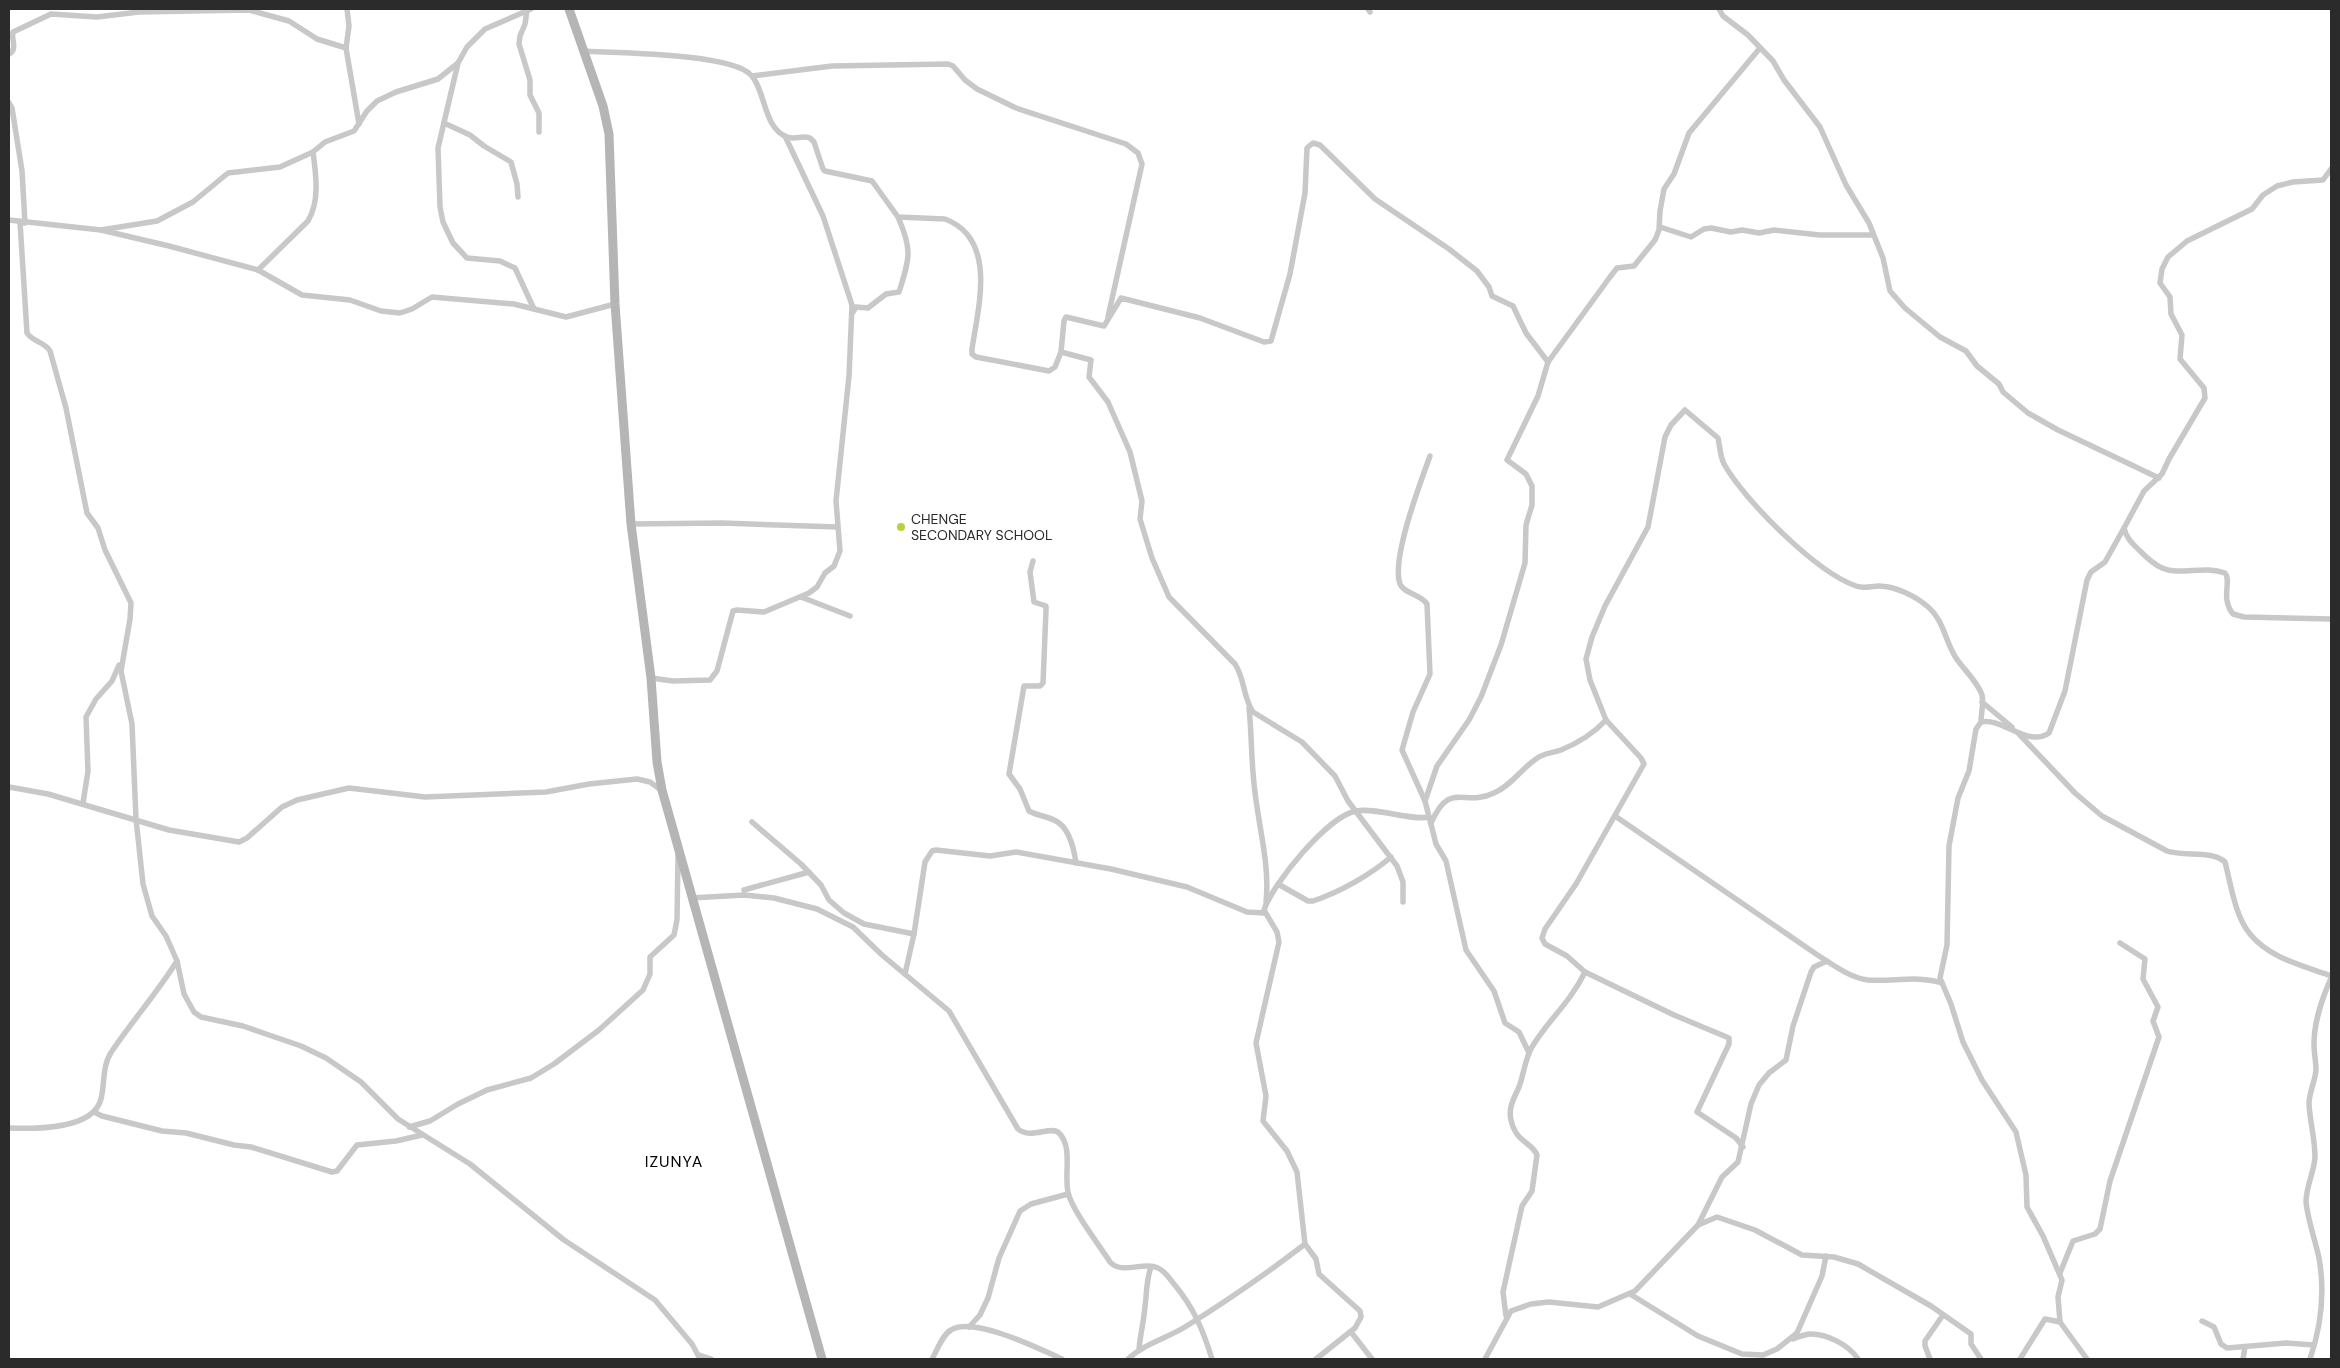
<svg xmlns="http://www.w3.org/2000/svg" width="2340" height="1368" font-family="'DM Sans',sans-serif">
<rect width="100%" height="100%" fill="#fff"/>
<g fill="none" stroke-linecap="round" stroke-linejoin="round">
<g stroke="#c8c8c8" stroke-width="5.5">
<path d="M347,9L349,26L346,48L359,124"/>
<path d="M531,9L485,29L467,47L458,63L438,148L440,207L443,222L453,243L467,258L500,261L515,268L534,309"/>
<path d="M1368,9L1370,12"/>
<path d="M1719,9L1723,16L1748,35L1773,61L1784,80L1820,127L1846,185L1869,223L1883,258L1890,291L1905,308L1940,337L1966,351L1977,366L1999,384L2003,392L2028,413L2058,430L2159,478"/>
<path d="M527,10L525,24L520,36L519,44L530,80V95L539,113V132"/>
<path d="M583,51C616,53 731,53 751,75C766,91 763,128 787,137C795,140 802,135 810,138L814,142L823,169L825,171L872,181L898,217L945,219C998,239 978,308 972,349V354L976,357L1049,371L1055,367L1061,352L1064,321L1066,317L1104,326L1121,298L1200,318L1264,342L1271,341L1290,274L1305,193L1307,148L1313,143L1320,145L1375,199L1449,249L1477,271L1489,287L1492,296L1513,306L1526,333L1548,362"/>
<path d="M9,54C18,49 11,40 13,32L51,14L97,17L139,12L249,10L289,21L317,39L346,48"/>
<path d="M752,76L832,66L948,64L953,66L965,80L977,89L1016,108L1126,144L1138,153L1142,164L1108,317"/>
<path d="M9,103L12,108L22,171L25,223"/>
<path d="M444,123L470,135L484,146L511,162L517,184L518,197"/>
<path d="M2331,169L2323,180L2293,182L2277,186L2263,195L2252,209L2187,241L2168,257L2162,269L2160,283L2170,297L2171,314L2182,335L2180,359L2204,388L2205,398L2169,459L2162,474L2144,491L2124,528C2126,538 2133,544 2140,551C2146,557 2153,564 2162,568C2180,576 2204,565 2225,573C2232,581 2220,598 2233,614L2244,617L2331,619"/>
<path d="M9,220L101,230L169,246L258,270L302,295L350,300L381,311L400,313L412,309L432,297L514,304L566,317L615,304"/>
<path d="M20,222L27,333C33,342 45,342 50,351L66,408L87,513L98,528L105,550L131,603L130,619L121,671L132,724L136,819L143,884L152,916L166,936L177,961L184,994L194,1012L201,1017L243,1026L301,1046L326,1058L361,1082L398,1119L470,1164L564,1240L655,1300L692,1344L700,1359"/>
<path d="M1660,227L1691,237L1704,229L1711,228L1731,232L1742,230L1759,233L1774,230L1820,235H1873"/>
<path d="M101,230L157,221L193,202L228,173L280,167L313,152L325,142L354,131L367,111L377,101L396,92L438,79L458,63"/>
<path d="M258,270L308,221C320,201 316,175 313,152"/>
<path d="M853,312L856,307L868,308L886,294L899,292L900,289C910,257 912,249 898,217"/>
<path d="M1061,352L1091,360L1089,377L1108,402L1130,452L1142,501L1140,519L1152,558L1169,597L1235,664C1245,679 1243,698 1253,712L1302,742L1335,776L1348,801L1397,866L1403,882V902"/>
<path d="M1430,456C1421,481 1391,559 1400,584C1404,594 1421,594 1427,604L1430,674L1413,712L1402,750L1425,801L1436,844L1446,861L1466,950L1494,991L1505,1023L1519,1032L1529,1053"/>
<path d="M631,524L722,523L837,527"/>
<path d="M1033,561L1030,572L1034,602L1046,606V610L1043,683L1040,686H1024L1009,774L1020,789L1029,811C1038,816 1047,816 1056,821C1069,828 1074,849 1076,863"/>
<path d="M801,597L850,616"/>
<path d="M651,678L673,681L710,680L717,671L733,611L737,610L764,612L809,593L817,587L825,573L834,566L840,551L836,501L849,376L852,305L823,216L785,136"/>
<path d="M1982,702L2012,727"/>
<path d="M1249,708C1252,736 1251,764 1255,792C1259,828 1270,866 1266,902"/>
<path d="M2019,734L2075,793L2102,816L2167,851C2185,857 2212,850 2225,862C2231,885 2235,916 2250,934C2269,958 2304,966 2331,976"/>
<path d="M9,787L48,794L169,830L239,842L247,838L282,807L297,800L349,788L425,797L546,792L589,784L637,779L650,782L661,790"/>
<path d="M1425,801L1437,766L1469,720L1481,697L1501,645L1525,563L1526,525L1532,505V486L1526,474L1507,460L1538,396L1548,362L1610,277L1617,268L1634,266L1655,240L1659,230L1660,211L1664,189L1674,174L1689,133L1760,48"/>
<path d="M83,803L88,771L86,717L96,699L112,681L119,665"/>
<path d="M1615,816L1816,954C1830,963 1850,978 1868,980C1892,982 1918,975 1942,983"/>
<path d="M752,822L801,864L821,885L829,900L844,913L864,924L914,934"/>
<path d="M1431,823C1451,779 1463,808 1494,793C1511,786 1521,769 1536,759C1543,753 1553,753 1561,750C1578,743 1594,733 1606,720"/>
<path d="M1278,884L1308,901H1313C1340,892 1370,875 1391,857"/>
<path d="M744,890L809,872"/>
<path d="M691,898L744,895L774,898L817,909L853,927L882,955L949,1011L1018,1129C1031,1140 1051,1125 1059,1133C1073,1147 1064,1174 1068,1192C1071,1209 1100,1246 1110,1262C1121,1275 1144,1261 1158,1268C1165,1271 1170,1279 1174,1284C1194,1308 1203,1330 1212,1359"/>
<path d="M905,974L914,934L925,862L932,851L936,850L990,856L1016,852L1111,869L1187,887L1247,912L1264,913"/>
<path d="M94,1112L102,1116L162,1131L186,1133L234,1145L251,1147L332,1172L337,1171L357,1145L396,1141L422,1135"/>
<path d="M409,1127L430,1121L458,1104L487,1090L531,1078L554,1064L599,1030L643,990L650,974V957L674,935L677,920L678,855"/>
<path d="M9,1128C35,1129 93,1130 101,1099C105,1083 102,1065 112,1051C133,1020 157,993 177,961"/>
<path d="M1743,1147L1736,1138L1697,1112L1729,1044V1038L1674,1015L1585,972L1567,956L1545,944L1542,938L1545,929L1576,884L1644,764L1641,758L1606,720L1590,680L1586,659L1592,637L1605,606L1648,527L1665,437L1671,425L1685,410L1718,438C1720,447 1720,456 1724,464C1745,501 1816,572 1856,586C1864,589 1871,586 1879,586C1895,586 1915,596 1927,606C1944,620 1945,641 1956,658C1964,670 1978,682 1982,695C1984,703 1981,714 1981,722"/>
<path d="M1698,1225L1717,1217L1755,1230L1802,1255L1834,1257L1858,1264L1931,1306L1971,1334V1344L1981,1359"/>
<path d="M2060,1273L2073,1241L2095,1234L2100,1229L2110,1181L2159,1037L2153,1021L2158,1007L2143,979L2145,959L2120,943"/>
<path d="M1630,1294L1698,1336L1742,1354L1763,1355L1777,1349L1797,1333L1822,1276L1826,1256"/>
<path d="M1506,1316L1503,1292L1522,1206L1532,1191L1537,1155C1532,1142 1516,1143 1511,1120C1508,1108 1514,1098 1519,1087C1524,1074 1525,1058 1532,1047C1548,1020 1570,1003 1585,972"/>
<path d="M2202,1321L2214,1327L2221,1344L2227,1348L2286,1343L2314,1345"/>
<path d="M969,1327L980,1315L988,1298L999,1258L1020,1211L1031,1204L1068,1194"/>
<path d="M1351,1332L1372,1359"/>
<path d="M1793,1339C1798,1337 1803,1335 1809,1334C1826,1333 1849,1345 1858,1359"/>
<path d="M1139,1350C1140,1335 1144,1321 1145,1306C1147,1292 1146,1281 1151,1267"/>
<path d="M699,1355L711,1359"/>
<path d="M932,1359C937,1351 942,1335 951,1330C973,1316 1040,1349 1062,1359"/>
<path d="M1128,1359C1144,1344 1167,1338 1185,1327C1227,1301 1266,1274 1305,1244"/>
<path d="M1316,1359L1355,1328L1361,1317L1360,1311L1319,1274L1316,1259L1305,1244L1297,1172L1287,1151L1263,1121L1266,1096L1256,1043L1279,942L1277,932L1264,910C1273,883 1328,816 1356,811C1377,807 1409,821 1429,817"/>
<path d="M1485,1359L1511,1311L1531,1304L1549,1302L1598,1307L1635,1291L1698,1225L1722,1177L1738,1162L1751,1104L1759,1085L1769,1073L1786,1060L1793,1026L1811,972L1814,967L1827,961"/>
<path d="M1930,1359L1925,1346V1341L1943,1315"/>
<path d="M2020,1359L2045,1319L2060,1322"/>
<path d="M2087,1359L2060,1322L2058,1297L2062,1280L2043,1236L2027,1207L2026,1175L2016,1132L1982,1080L1963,1042L1951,1004L1940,978L1947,945L1949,846L1958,798L1969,771L1976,729L1981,722C2003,717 2027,748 2049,733L2065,691L2087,580L2091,572L2105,562L2124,528"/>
<path d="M2243,1359L2245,1347"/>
<path d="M2310,1359C2321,1327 2325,1292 2319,1258C2315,1239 2308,1221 2306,1202C2306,1186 2314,1173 2315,1157C2315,1139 2310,1122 2309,1104C2309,1092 2315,1082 2316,1070C2316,1062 2314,1053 2314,1044C2314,1021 2322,999 2331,978"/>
</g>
<path stroke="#b5b5b5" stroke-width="9" d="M569,9L603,106L609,134L615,304L631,524L651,678L657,762L662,790L822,1359"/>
</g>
<circle fill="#b8d13e" stroke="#fff" stroke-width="2" cx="901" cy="527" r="5"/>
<g text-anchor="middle" stroke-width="5" stroke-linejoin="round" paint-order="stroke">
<g font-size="14" fill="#2b2b2b" stroke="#fff" text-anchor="start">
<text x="911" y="524">CHENGE<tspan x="911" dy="16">SECONDARY SCHOOL</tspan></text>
</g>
<g font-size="16" letter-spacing="1" fill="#000" stroke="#fff">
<text x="674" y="1167">IZUNYA</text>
</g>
</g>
<rect width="2340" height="1368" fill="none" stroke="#2b2b2b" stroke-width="20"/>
</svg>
